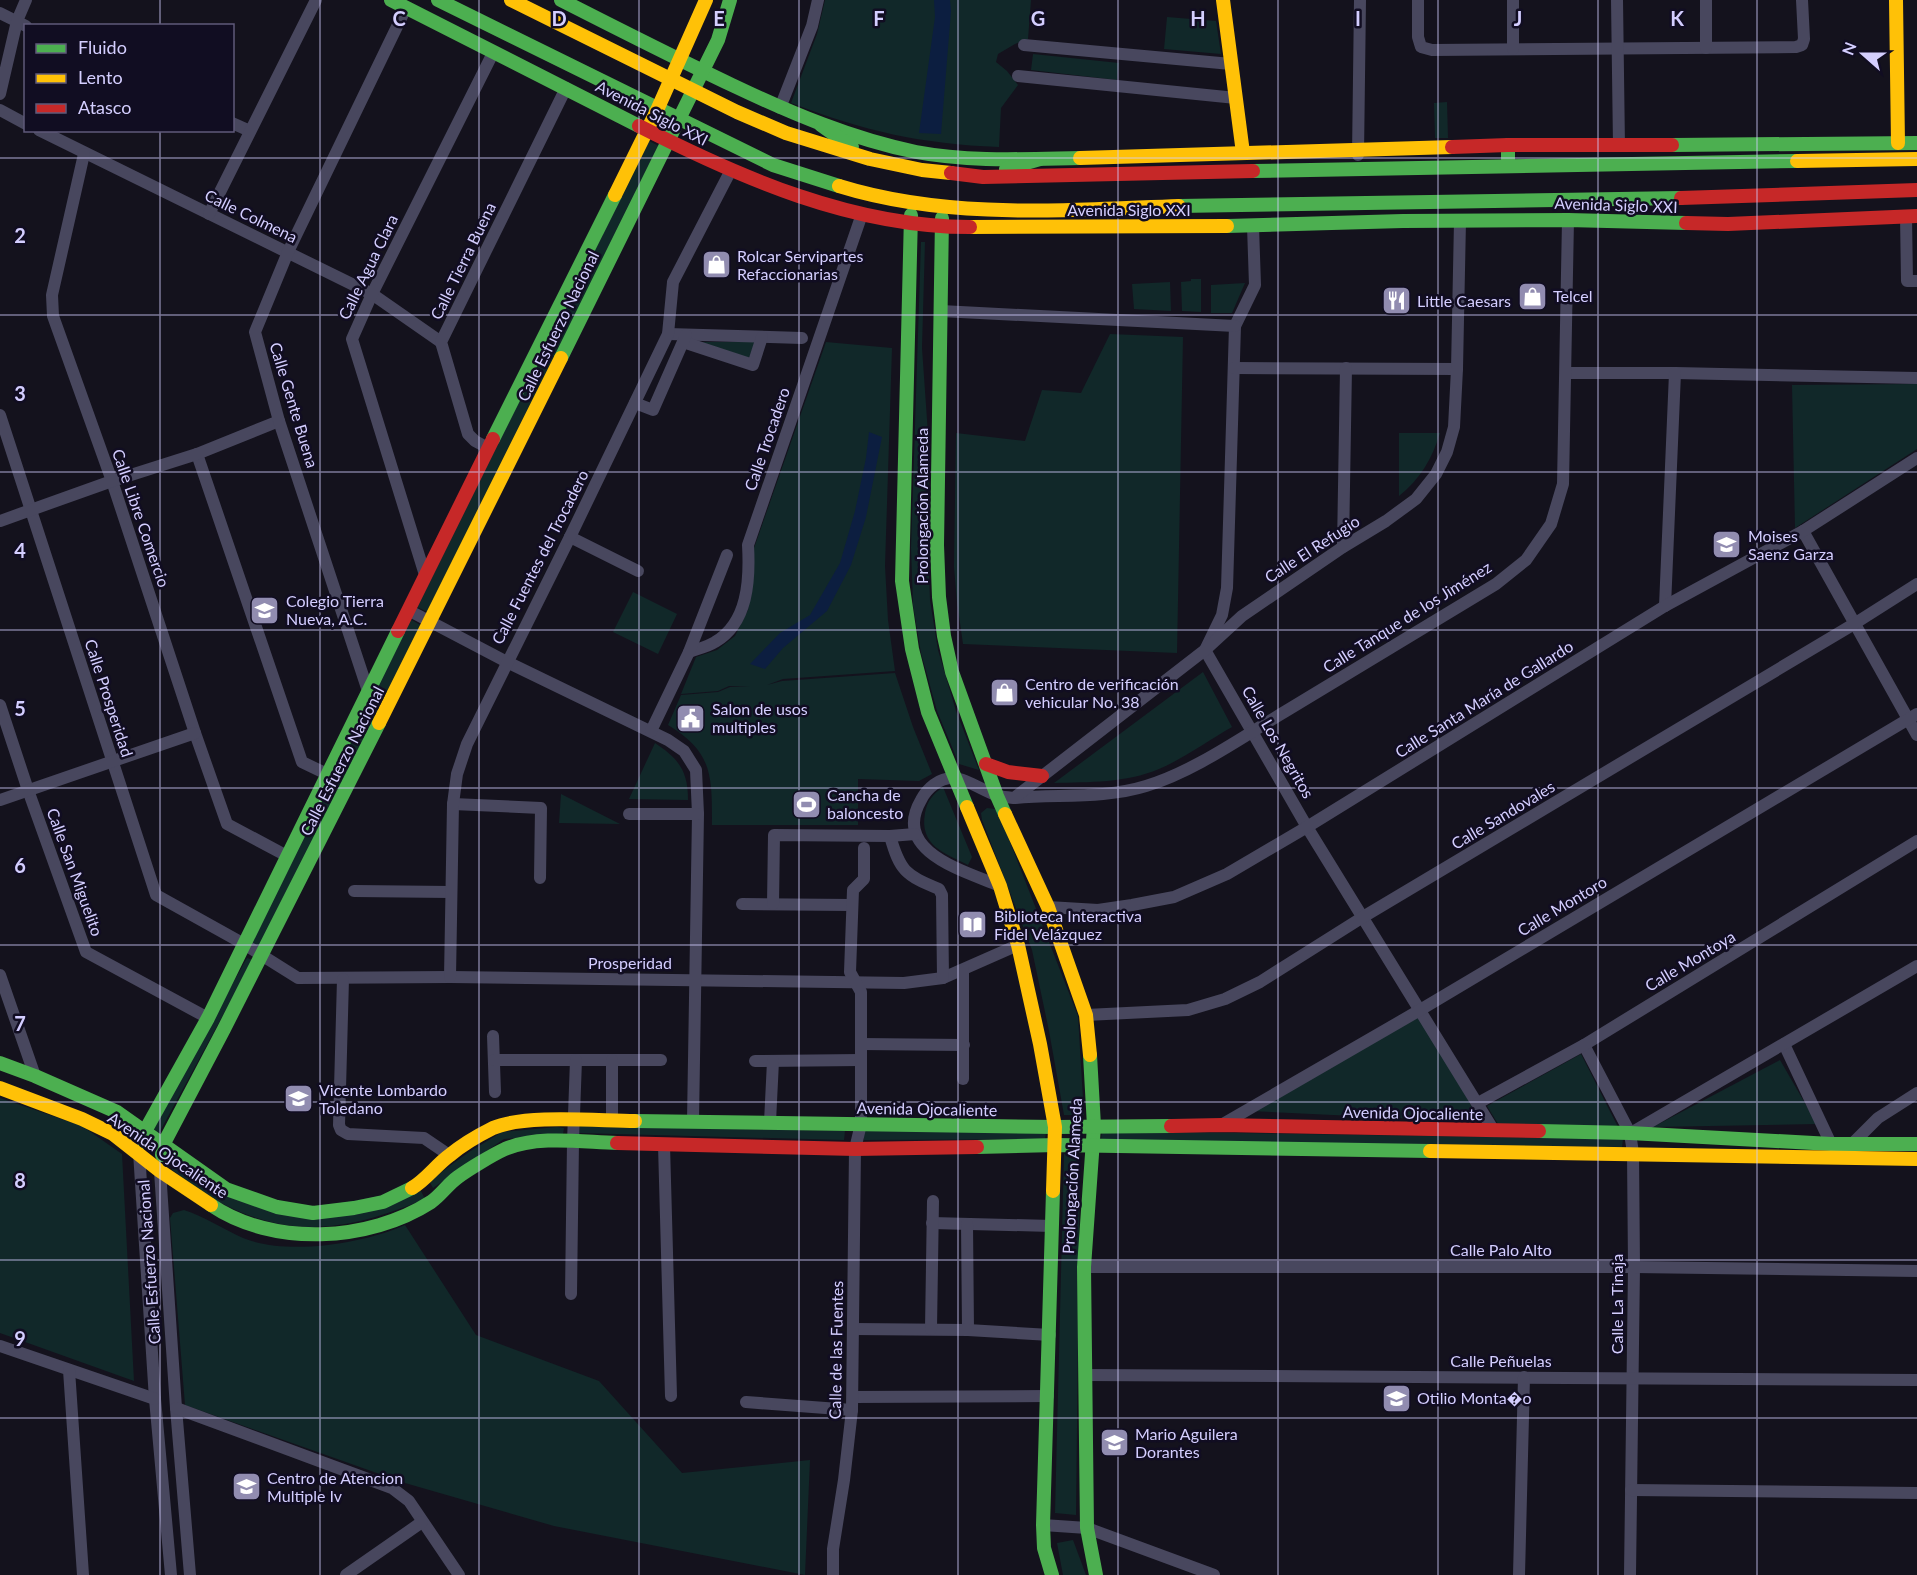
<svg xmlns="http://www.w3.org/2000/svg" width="1917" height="1575" font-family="Lato,sans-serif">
<rect width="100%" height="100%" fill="#14121d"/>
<g fill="#112829">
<path d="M825,0H1031L1028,39L1015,44L998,54L996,62L1007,71L1018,85L1001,108L999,147C921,144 864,131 791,103L817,34Z"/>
<path d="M1167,17L1216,21L1221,54L1164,49Z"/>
<path d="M1033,54L1119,63L1117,80L1031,70Z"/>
<path d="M1447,102L1448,138H1435L1434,103Z"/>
<path d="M647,140L659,146L430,613L417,607Z"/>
<path d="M921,242H925L922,348L929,448L928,548L930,600L938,650L956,711L979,770L959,764L937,711L921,653L913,605L911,548Z"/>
<path d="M1191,279H1201V312L1182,311L1181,282L1191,281Z"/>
<path d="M1170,282L1171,311L1134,309L1132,284Z"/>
<path d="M1245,283L1232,313H1211V285Z"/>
<path d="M1110,334L1183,337L1177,653L963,644L957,602L954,567L956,433L1025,441L1042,390L1081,393Z"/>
<path d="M700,342H755L749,358Z"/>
<path d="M826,342L892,348L885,566L888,620L895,671L783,679L767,685L782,681L895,673L913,727L932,774L919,781L858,779V825H712C712,776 713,752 668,725L681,695L718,692L730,687H750L729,686L718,691L681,694L696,657L717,650L735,636L748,610L754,548Z"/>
<path d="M1917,384V449L1795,528L1792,385Z"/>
<path d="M1399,433H1440C1432,459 1420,479 1399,496Z"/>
<path d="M633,592L677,614L658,654L613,632Z"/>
<path d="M410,619L422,626L260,949L249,942Z"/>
<path d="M1203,672L1232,727C1209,740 1183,759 1159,769C1126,783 1089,782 1054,783Z"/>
<path d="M655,743C679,759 688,771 688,800L629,799Z"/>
<path d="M943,787L972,857L968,865C945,853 919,846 925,813C927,801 933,794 943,787Z"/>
<path d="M561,794L620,824L559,823Z"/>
<path d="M987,808L995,809L999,814L1078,1016L1084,1115H1064L1049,1031L1032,950L982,820L981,813Z"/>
<path d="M247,958L253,960L159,1133L152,1128Z"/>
<path d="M1422,1015L1480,1122L1251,1111Z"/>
<path d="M1581,1054L1618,1127L1498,1124L1487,1106Z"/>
<path d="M1780,1060L1817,1124L1653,1127Z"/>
<path d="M0,1098L82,1126L122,1154L134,1381L0,1333Z"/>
<path d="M580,1126L845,1131L844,1140L579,1133Z"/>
<path d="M557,1127L564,1128L563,1134L504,1139L433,1188L429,1181L469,1152L502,1132Z"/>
<path d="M864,1130L1046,1133L1045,1139L864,1140Z"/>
<path d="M1102,1131L1623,1139L1622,1147L1101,1140Z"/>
<path d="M1064,1154L1080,1157L1076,1515L1055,1513Z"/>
<path d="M174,1161L278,1214L420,1189L425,1199C355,1228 297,1241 225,1205C207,1196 189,1182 172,1170Z"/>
<path d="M184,1210C205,1217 223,1229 243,1238C287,1256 362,1244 405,1225L476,1335L599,1381L682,1473L810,1460L805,1575L554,1526L405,1483L185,1405L170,1218L173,1213Z"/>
<path d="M1073,1540L1086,1575H1063L1057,1543Z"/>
</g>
<g fill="#0c1e40">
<path d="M934,0H950L951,11L941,134L919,133L935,17Z"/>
<path d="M869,432L882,437L866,517L851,565L827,611L783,648L765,669L750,664L780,633L810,615L840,563L855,511L866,458Z"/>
</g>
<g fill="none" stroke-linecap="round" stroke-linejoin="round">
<g stroke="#48475e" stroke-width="12">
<path d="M1418,0V37L1421,47L1432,50L1796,47L1802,45L1804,39L1802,0"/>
<path d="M1513,0V49"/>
<path d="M1617,0L1619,146"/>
<path d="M1706,0V48"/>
<path d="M0,13L26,26"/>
<path d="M1024,45L1231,64"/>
<path d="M1018,76L1236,98"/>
<path d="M0,94L17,21L26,0"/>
<path d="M780,108L812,26L818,0"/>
<path d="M0,110L26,124"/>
<path d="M232,123L250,131"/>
<path d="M39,130L372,294L441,342"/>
<path d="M84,154L52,295L53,316L112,481L195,733L227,824L287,856"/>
<path d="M1358,155L1360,0"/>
<path d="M209,214L316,0"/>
<path d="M1906,216L1907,281H1917"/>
<path d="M1253,226L1255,285L1235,326L1227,588L1222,615L1205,650L1307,827L1494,1131"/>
<path d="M941,311L1235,326"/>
<path d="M668,334L802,338"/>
<path d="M683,342L753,365L762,337"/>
<path d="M1234,368L1457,369"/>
<path d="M1566,373H1675L1917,378"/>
<path d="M635,403L653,410L686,335"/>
<path d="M0,415L156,895L244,944L298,978L450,977L904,983L943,978L1018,945"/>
<path d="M488,448L475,441L468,434L441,342L566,88"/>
<path d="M197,454L302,762L327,774"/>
<path d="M0,521L112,481L197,454L279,421"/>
<path d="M1803,531L1917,735"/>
<path d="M570,537L638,571"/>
<path d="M1343,547L1346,368"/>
<path d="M425,575L352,339L372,294L493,53"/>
<path d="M1665,606L1675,373"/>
<path d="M408,610L507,662L668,740L684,751L696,770L698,814L693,1121"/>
<path d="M689,652C697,649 707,647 715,642C748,623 750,580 748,545L862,214"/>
<path d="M368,691L279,421L255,332L288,252L406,8"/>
<path d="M0,705L28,790L86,952L208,1018"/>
<path d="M651,731L689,652L727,555"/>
<path d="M1015,798C1058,794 1104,799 1146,786C1195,771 1242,737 1286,711C1356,669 1426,626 1496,584L1526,560L1551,524L1563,484L1568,220"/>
<path d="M0,800L195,733"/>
<path d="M453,804L541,808L540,878"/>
<path d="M629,814H698"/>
<path d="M890,836C900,871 905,875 939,889L942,895L943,978"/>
<path d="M1000,886C965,871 891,852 921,800C927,788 939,778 953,778C965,778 984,791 996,795C1001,797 1008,797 1014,798L1205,650L1242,616L1343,547L1386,521L1416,499L1436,474L1447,452L1454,427L1457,369L1460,221"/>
<path d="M354,891L451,892"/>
<path d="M742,904L852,905"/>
<path d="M773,904L774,835L890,836L915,834"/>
<path d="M1048,907L1098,910L1132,905L1174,897L1227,874L1307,827L1665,606L1803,531L1917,458"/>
<path d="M0,975L35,1076"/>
<path d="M450,977L453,804L457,774L467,744L570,537L668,334L673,282L731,170"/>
<path d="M343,979L339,1125L341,1130L348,1134L424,1138L449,1155"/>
<path d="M1086,1015L1188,1010L1225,999L1260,982L1363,917L1854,624L1917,584"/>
<path d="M493,1036L495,1092"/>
<path d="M861,1044L964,1045"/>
<path d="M1784,1044L1831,1144"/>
<path d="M1584,1045L1630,1133L1633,1153L1634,1267L1630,1575"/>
<path d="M494,1060H661"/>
<path d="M755,1061L861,1060"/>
<path d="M963,1079V970"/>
<path d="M1478,1103L1584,1045L1917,841"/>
<path d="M612,1120V1060"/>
<path d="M770,1122L773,1061"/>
<path d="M1223,1124L1420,1010L1917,714"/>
<path d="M1631,1133L1917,966"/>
<path d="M1852,1144L1878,1118L1917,1093"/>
<path d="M664,1145L671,1396"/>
<path d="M139,1152L155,1399L171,1575"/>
<path d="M160,1171L176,1408L190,1575"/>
<path d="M932,1223L1052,1226"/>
<path d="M967,1224L968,1330"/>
<path d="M1084,1267H1634L1917,1271"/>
<path d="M571,1294L573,1142L576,1060"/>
<path d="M854,1329L968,1330L1050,1335"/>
<path d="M931,1329L933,1201"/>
<path d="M0,1346L155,1399"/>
<path d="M69,1370L83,1575"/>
<path d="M1085,1375L1917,1380"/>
<path d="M853,1397L1048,1396"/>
<path d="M746,1402L852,1410"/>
<path d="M176,1408L392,1488L409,1501L459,1575"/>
<path d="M1631,1490L1917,1493"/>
<path d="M1043,1525L1087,1528L1214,1575"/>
<path d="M346,1575L422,1522"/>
<path d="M833,1575V1549L844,1480L852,1410L855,1149L861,1124V992L850,972L853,890L864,879V848"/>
<path d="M1519,1575L1524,1377"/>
</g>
<g stroke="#4caf50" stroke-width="14">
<path d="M391,0L639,126"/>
<path d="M438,0L773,165L839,186"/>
<path d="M561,0C618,29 675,58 732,85C791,113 852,139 916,152C969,162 1025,159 1080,158"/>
<path d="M821,125L852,147"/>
<path d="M1508,145V165"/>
<path d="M1672,145L1917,143"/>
<path d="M1006,169L1040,159"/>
<path d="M1253,171L1797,161"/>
<path d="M1179,206L1681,198"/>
<path d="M911,215L902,581L912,649L928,712L967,807"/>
<path d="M942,218L937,545L939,597L944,636L952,672L997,796L1005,814"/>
<path d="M1227,226L1403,221L1568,220L1686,223"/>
<path d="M561,358L718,40L730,0"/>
<path d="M493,439L615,195"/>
<path d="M1090,1055L1094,1126L1084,1267L1087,1528L1096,1575"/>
<path d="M0,1063L35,1076L117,1112L226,1189L277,1207L313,1213L354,1208L383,1202L412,1188"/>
<path d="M635,1121L1055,1127L1171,1126"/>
<path d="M1539,1131L1630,1133L1831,1144H1917"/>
<path d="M142,1142L145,1131L208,1018L398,631"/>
<path d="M977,1147L1056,1145L1430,1151"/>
<path d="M162,1155L163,1145L224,1029L379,723"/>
<path d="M211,1205C273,1247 369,1242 431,1202C441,1195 448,1184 458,1177C469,1169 492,1155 505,1149C539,1135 581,1142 617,1143"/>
<path d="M1052,1575L1044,1548L1043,1525L1053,1191"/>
</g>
<g stroke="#ffc107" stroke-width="14">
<path d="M511,0L737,112L786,133L870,159L922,170L951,173"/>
<path d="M1223,0L1243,153"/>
<path d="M1896,0L1898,143"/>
<path d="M1080,158L1452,147"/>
<path d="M1797,161L1917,159"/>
<path d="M839,186C949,220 1066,210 1179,206"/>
<path d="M615,195L658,108L706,0"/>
<path d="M970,227L1227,226"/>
<path d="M379,723L561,358"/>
<path d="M967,807L1000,886L1018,945L1040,1044L1055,1127L1053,1191"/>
<path d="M1005,814L1048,907L1086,1015L1090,1055"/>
<path d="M0,1088L82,1119L113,1134L160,1171L211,1205"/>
<path d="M1430,1151L1917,1159"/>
<path d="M412,1188C427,1179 436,1165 450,1155C462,1145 479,1135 493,1128C526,1114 598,1121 635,1121"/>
</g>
<g stroke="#c62828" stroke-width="14">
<path d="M639,126C741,178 853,227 970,227"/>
<path d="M1452,147L1508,145H1672"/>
<path d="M951,173L983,177L1253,171"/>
<path d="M1681,198L1917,190"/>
<path d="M1686,223L1728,224L1917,216"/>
<path d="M398,631L493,439"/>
<path d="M986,764L1008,772L1042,776"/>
<path d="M1171,1126L1222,1125L1539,1131"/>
<path d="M617,1143L855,1149L977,1147"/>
</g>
</g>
<path fill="none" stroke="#d4ceff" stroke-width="1.5" stroke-opacity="0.55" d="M160,0V26M320,0V1575M479,0V1575M639,0V1575M799,0V1575M958,0V1575M1118,0V1575M1278,0V1575M1438,0V1575M1598,0V1575M1757,0V1575M160,130V1575M0,158H1917M0,315H1917M0,472H1917M0,630H1917M0,788H1917M0,945H1917M0,1102H1917M0,1260H1917M0,1418H1917"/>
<defs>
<symbol id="shop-square" viewBox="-11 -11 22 22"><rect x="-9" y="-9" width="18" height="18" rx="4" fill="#918cb0" stroke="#110d22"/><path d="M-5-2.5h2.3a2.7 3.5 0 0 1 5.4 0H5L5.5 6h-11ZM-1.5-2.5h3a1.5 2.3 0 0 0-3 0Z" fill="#fff"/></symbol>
<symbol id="restaurant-square" viewBox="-11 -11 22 22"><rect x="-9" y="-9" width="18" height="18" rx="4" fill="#918cb0" stroke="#110d22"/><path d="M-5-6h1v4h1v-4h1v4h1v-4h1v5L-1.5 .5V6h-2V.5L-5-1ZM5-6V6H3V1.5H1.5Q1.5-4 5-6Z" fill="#fff"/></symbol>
<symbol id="school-square" viewBox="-11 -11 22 22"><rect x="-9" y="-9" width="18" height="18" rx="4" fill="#918cb0" stroke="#110d22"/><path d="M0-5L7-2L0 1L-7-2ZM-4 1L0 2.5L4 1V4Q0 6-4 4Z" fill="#fff"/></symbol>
<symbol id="civic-square" viewBox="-11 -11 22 22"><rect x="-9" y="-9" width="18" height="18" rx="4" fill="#918cb0" stroke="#110d22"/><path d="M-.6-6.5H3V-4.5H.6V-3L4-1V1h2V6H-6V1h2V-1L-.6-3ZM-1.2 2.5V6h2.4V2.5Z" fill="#fff"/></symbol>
<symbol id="stadium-square" viewBox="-11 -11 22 22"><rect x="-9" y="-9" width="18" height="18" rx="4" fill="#918cb0" stroke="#110d22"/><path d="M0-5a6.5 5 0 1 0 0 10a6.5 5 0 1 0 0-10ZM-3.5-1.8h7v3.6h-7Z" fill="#fff"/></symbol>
<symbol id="library-square" viewBox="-11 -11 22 22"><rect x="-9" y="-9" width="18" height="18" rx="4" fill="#918cb0" stroke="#110d22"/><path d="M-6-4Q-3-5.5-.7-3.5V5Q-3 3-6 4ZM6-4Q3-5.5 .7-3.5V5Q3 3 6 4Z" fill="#fff"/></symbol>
</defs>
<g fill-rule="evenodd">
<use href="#shop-square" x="700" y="248" width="33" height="33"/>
<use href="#shop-square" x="1516" y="280" width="33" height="33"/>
<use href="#restaurant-square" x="1380" y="284" width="33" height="33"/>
<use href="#school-square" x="1710" y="528" width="33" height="33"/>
<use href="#school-square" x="248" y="594" width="33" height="33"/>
<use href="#shop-square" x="988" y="676" width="33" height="33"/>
<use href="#civic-square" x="674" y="702" width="33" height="33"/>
<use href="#stadium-square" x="790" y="788" width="33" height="33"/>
<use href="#library-square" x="956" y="908" width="33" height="33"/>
<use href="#school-square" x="282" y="1082" width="33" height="33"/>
<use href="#school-square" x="1380" y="1382" width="33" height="33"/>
<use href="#school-square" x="1098" y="1426" width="33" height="33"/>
<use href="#school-square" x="230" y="1470" width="33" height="33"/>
</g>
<g text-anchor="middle" stroke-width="5" stroke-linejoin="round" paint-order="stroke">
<g font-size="16" fill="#d4ceff" stroke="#110d22">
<text transform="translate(652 113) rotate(27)" y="6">Avenida Siglo XXI</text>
<text transform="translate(1616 205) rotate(2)" y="6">Avenida Siglo XXI</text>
<text x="1129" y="216">Avenida Siglo XXI</text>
<text transform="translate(251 216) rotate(26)" y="6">Calle Colmena</text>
<text transform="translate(463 261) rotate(-64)" y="6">Calle Tierra Buena</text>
<text transform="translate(368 267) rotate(-64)" y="6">Calle Agua Clara</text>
<text transform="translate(558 326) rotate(-64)" y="6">Calle Esfuerzo Nacional</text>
<text transform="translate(294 405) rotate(73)" y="6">Calle Gente Buena</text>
<text transform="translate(767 439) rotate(-71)" y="6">Calle Trocadero</text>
<text transform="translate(922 506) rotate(-90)" y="6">Prolongación Alameda</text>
<text transform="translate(141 518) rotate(71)" y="6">Calle Libre Comercio</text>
<text transform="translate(1312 549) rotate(-33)" y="6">Calle El Refugio</text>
<text transform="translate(540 557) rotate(-63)" y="6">Calle Fuentes del Trocadero</text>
<text transform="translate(1407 617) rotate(-32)" y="6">Calle Tanque de los Jiménez</text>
<text transform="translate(109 698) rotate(72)" y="6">Calle Prosperidad</text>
<text transform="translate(1484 699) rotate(-32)" y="6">Calle Santa María de Gallardo</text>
<text transform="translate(1278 742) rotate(60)" y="6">Calle Los Negritos</text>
<text transform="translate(342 761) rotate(-63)" y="6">Calle Esfuerzo Nacional</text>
<text transform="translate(1503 815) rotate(-31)" y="6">Calle Sandovales</text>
<text transform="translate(75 872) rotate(70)" y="6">Calle San Miguelito</text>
<text transform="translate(1562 906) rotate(-31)" y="6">Calle Montoro</text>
<text transform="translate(1690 961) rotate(-31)" y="6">Calle Montoya</text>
<text x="630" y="969">Prosperidad</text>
<text transform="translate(927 1109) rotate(1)" y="6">Avenida Ojocaliente</text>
<text transform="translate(1413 1113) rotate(1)" y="6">Avenida Ojocaliente</text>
<text transform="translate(168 1155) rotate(34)" y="6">Avenida Ojocaliente</text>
<text transform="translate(1072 1176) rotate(-87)" y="6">Prolongación Alameda</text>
<text x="1501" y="1256">Calle Palo Alto</text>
<text transform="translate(149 1262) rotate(-94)" y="6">Calle Esfuerzo Nacional</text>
<text transform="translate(1617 1304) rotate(-90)" y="6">Calle La Tinaja</text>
<text transform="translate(836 1350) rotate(-89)" y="6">Calle de las Fuentes</text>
<text x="1501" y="1367">Calle Peñuelas</text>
</g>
<g font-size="16" fill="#d4ceff" stroke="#110d22" text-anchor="start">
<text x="737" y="262">Rolcar Servipartes<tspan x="737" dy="18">Refaccionarias</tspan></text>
<text x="1553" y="302">Telcel</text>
<text x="1417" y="307">Little Caesars</text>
<text x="1748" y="542">Moises<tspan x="1748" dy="18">Saenz Garza</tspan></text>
<text x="286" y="607">Colegio Tierra<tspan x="286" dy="18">Nueva, A.C.</tspan></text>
<text x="1025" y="690">Centro de verificación<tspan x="1025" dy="18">vehicular No. 38</tspan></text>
<text x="712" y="715">Salon de usos<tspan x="712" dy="18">multiples</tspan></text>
<text x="827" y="801">Cancha de<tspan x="827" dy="18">baloncesto</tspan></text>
<text x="994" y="922">Biblioteca Interactiva<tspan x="994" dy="18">Fidel Velázquez</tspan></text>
<text x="319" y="1096">Vicente Lombardo<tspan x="319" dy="18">Toledano</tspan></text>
<text x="1417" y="1404">Otilio Monta�o</text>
<text x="1135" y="1440">Mario Aguilera<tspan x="1135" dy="18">Dorantes</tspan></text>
<text x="267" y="1484">Centro de Atencion<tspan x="267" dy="18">Multiple Iv</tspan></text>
</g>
</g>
<g font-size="20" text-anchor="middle" font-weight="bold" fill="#d4ceff" stroke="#110d22" stroke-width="5" stroke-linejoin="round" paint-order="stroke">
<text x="399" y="26">C</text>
<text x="559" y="26">D</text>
<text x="719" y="26">E</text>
<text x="879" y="26">F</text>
<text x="1038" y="26">G</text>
<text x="1198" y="26">H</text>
<text x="1358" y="26">I</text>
<text x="1518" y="26">J</text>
<text x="1677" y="26">K</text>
<text x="20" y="243">2</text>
<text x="20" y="401">3</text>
<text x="20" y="558">4</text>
<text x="20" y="716">5</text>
<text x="20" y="873">6</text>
<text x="20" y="1031">7</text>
<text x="20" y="1188">8</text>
<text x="20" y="1346">9</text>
</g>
<rect x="24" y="24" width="210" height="108" fill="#110d22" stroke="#5f5a7a" stroke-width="1.5"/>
<rect x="36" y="44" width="30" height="9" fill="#4caf50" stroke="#5f5a7a" stroke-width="1.5"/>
<text x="78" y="54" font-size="18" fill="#d4ceff">Fluido</text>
<rect x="36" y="74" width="30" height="9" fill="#ffc107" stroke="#5f5a7a" stroke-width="1.5"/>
<text x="78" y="84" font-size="18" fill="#d4ceff">Lento</text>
<rect x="36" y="104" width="30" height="9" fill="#c62828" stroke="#5f5a7a" stroke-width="1.5"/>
<text x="78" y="114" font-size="18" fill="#d4ceff">Atasco</text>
<g transform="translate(1863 54) rotate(291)" stroke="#110d22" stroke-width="4.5" paint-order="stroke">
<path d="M0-4.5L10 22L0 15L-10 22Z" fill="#d4ceff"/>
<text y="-9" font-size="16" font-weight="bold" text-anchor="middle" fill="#d4ceff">N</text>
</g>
</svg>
